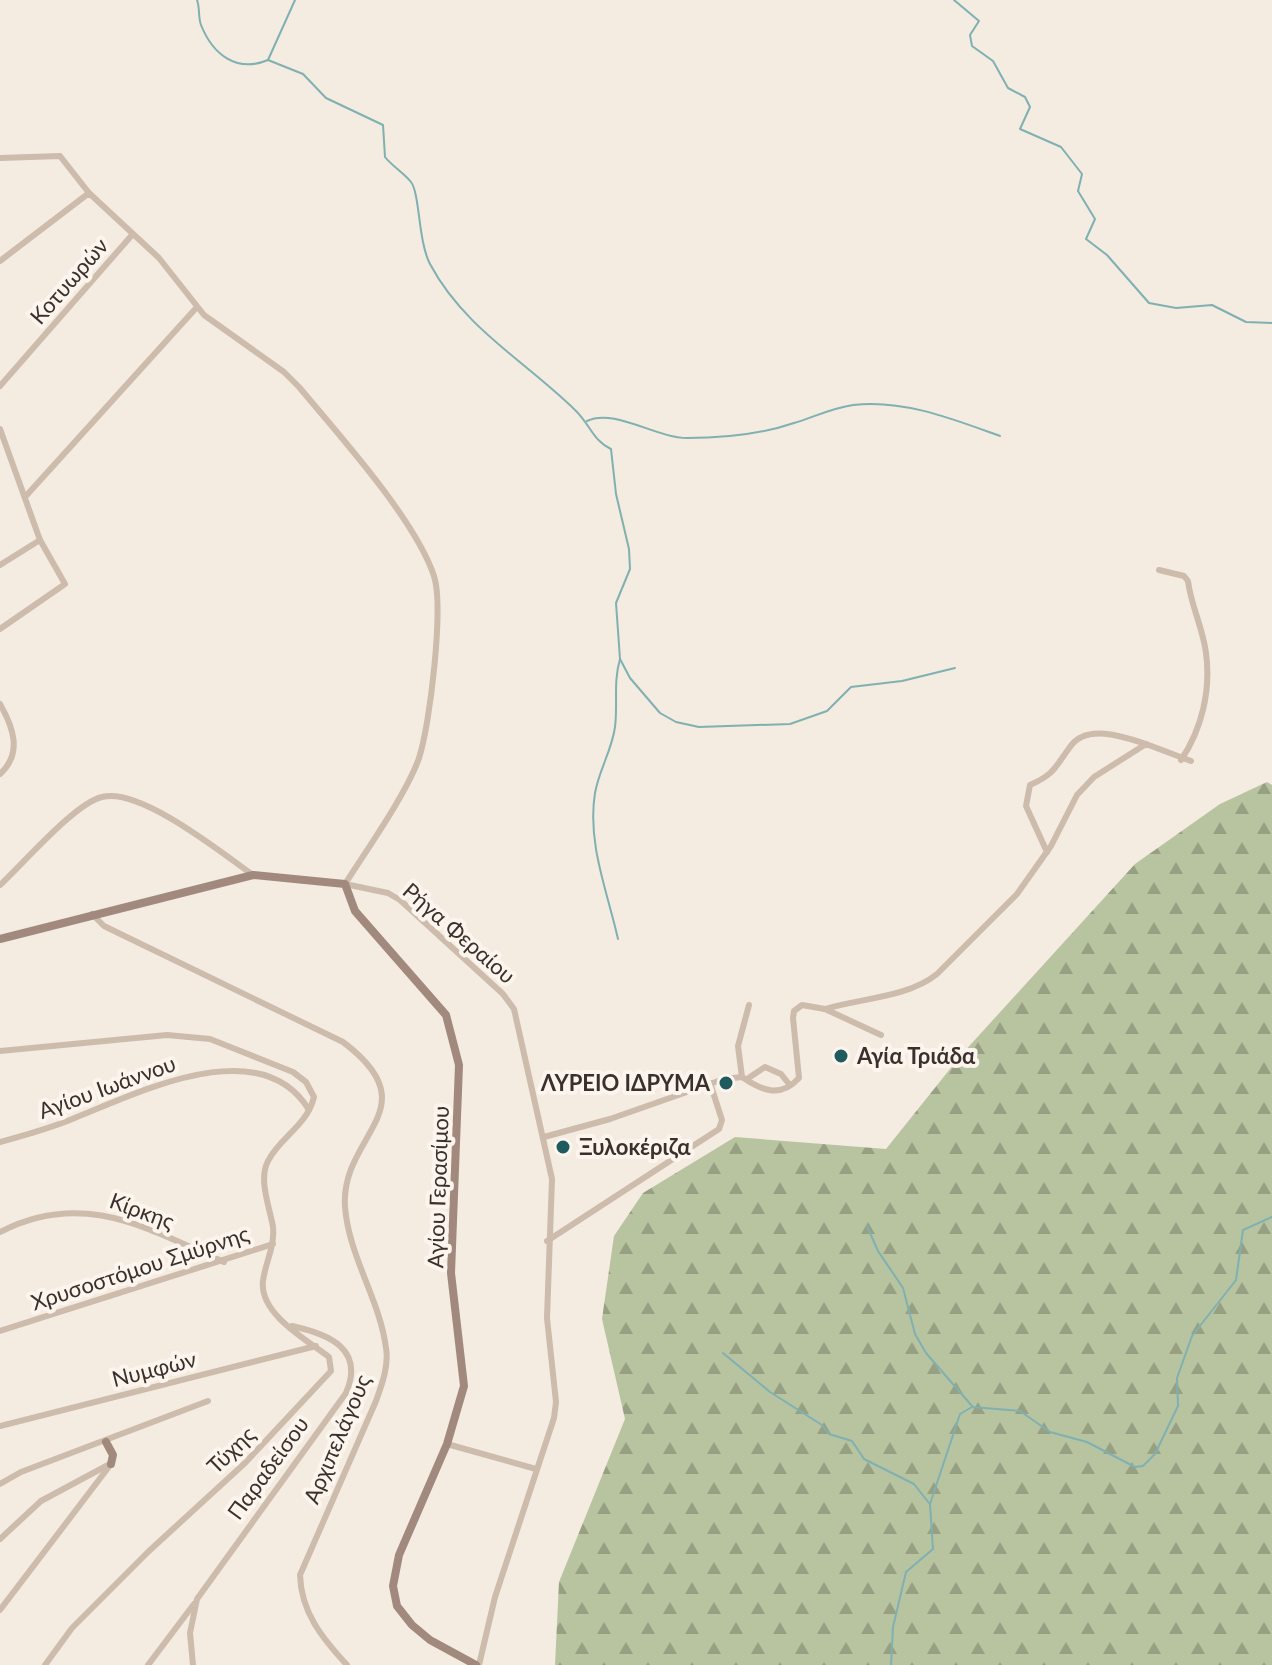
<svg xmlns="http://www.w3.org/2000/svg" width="1272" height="1665" font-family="Lato,sans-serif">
<defs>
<pattern id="forest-firs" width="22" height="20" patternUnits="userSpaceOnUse" patternTransform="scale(2)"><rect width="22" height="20" fill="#b8c4a0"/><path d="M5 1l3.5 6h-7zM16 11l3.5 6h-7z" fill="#97a083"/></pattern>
</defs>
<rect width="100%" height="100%" fill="#f4ebe1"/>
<path fill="url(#forest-firs)" d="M1267,782L1272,785V1665H555L559,1582L625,1419L602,1319L614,1236L643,1193L735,1137L886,1149L962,1054L1135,864L1220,804Z"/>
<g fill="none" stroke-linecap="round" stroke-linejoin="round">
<g stroke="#7fb0b2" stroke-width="2">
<path d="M197,0C200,8 198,17 201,25C213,55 237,73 268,60L295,0"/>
<path d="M954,0L979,21L970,35L972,46L993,61L1008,88L1025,97L1030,107L1020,129L1061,147L1082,174L1078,191L1095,219L1086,239L1107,255L1149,303L1176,308L1212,305L1246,322L1272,323"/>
<path d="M268,60L303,74L326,98L383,125L385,157C392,166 404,173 411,182C420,194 418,241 430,264C464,328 525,361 575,410C590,424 593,441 611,449L616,494L629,549L630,569L616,603L620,659L630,678L660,713L676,722L699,727L790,724L827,711L851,687L902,681L955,668"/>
<path d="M587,421C614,408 656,438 687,438C724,438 759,435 794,423C814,417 832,408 853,405C903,399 953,419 1000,436"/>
<path d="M618,939C607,890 587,843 595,793C599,770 612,750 615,727C618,704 613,683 620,659"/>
<path d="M867,1226L878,1251L903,1288L915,1334L926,1353L972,1406"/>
<path d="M723,1353L770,1392L822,1425L829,1434L852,1441L864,1459L914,1484L929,1503"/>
<path d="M891,1665L893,1627L906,1572L933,1549L930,1504L960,1414L972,1407L1020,1411L1050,1432L1087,1442L1135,1467L1143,1466L1155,1454L1178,1406L1177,1378L1192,1336L1236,1280L1243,1230L1272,1217"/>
</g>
<g stroke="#cdbbac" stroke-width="6">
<path d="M0,158L60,156L89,193"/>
<path d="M0,261L89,193L159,258L204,315L284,372L299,387C339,435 415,519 434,576C444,607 430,725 419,758C407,793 366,851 345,884L388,893L400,900L503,994L514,1009L552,1179L547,1318L556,1402L554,1418L495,1597L479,1665"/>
<path d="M0,386L132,235"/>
<path d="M0,429L40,540L0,565"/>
<path d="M25,497L197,307"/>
<path d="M1159,570L1184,576L1188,581C1191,606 1203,628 1206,653C1211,690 1202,729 1181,760"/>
<path d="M0,629L65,584L40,540"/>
<path d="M0,704C13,727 23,753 0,774"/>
<path d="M1047,852L1026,806L1030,785C1055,774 1055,767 1070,747C1086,723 1125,737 1146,744"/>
<path d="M0,885C23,864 75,803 102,797C140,787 222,853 253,875"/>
<path d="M92,914L104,926L343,1042C432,1109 340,1134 345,1207C349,1257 380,1300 386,1348C389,1366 382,1384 376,1401L300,1575C301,1612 322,1638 347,1665"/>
<path d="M825,1009C861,998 907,998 937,974L1017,894L1051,846L1077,795L1094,777L1146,744L1191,761"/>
<path d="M0,1051L167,1035L210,1039L293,1072L306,1082L314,1097C307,1126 280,1137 268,1161C258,1180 270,1208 273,1227C275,1247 265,1263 263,1281C259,1314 307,1340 329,1357L331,1371L245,1463L149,1551L72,1628L45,1665"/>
<path d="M742,1077L738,1046L749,1005"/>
<path d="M747,1079L765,1067L781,1074L789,1084"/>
<path d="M544,1137L610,1119L724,1079L742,1077C761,1090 780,1099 799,1078L793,1018L794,1011L802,1005L825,1009L881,1035"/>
<path d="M0,1142C26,1135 52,1128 77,1117C140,1092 261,1031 309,1110"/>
<path d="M0,1232C83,1189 146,1228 224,1262"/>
<path d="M547,1241L719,1129L722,1120L710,1083"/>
<path d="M0,1331L273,1244"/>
<path d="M0,1426L316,1346"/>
<path d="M447,1444L536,1469"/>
<path d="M0,1484L21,1472L208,1401"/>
<path d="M0,1539L41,1501L108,1465"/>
<path d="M0,1610L111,1464"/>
<path d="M148,1665L194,1604"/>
<path d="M193,1665L190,1633L197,1599L346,1393C365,1349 329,1334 292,1326"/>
</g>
<g stroke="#a18a7d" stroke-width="8">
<path d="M0,939L253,875L345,884L355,911L446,1015L459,1065L451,1273L464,1386L447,1444L399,1555L393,1586L397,1606L412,1625L430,1640L476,1665"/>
<path d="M106,1442L113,1455L111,1464"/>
</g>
</g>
<g fill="#1f5a5e" stroke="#fbf5ee" stroke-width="3">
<circle cx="841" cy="1056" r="8"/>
<circle cx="726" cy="1083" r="8"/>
<circle cx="563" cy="1147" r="8"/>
</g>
<g text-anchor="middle" stroke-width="8" stroke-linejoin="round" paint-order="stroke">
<g font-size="22" fill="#3b302b" stroke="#fbf5ee">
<text transform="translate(69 281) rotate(-49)" y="8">Κοτυωρών</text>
<text transform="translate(459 933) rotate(41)" y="8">Ρήγα Φεραίου</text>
<text transform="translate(107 1087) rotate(-20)" y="8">Αγίου Ιωάννου</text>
<text transform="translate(438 1187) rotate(-88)" y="8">Αγίου Γερασίμου</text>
<text transform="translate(142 1211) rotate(20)" y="8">Κίρκης</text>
<text transform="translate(140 1268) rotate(-18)" y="8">Χρυσοστόμου Σμύρνης</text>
<text transform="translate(154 1369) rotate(-14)" y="8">Νυμφών</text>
<text transform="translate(337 1439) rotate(-67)" y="8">Αρχιπελάγους</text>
<text transform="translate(231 1450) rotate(-44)" y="8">Τύχης</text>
<text transform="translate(268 1468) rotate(-54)" y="8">Παραδείσου</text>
</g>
<g font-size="22" font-weight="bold" fill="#3b302b" stroke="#fbf5ee" text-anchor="start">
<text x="857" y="1064">Αγία Τριάδα</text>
<text x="710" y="1091" text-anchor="end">ΛΥΡΕΙΟ ΙΔΡΥΜΑ</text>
<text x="579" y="1155">Ξυλοκέριζα</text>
</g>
</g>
</svg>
